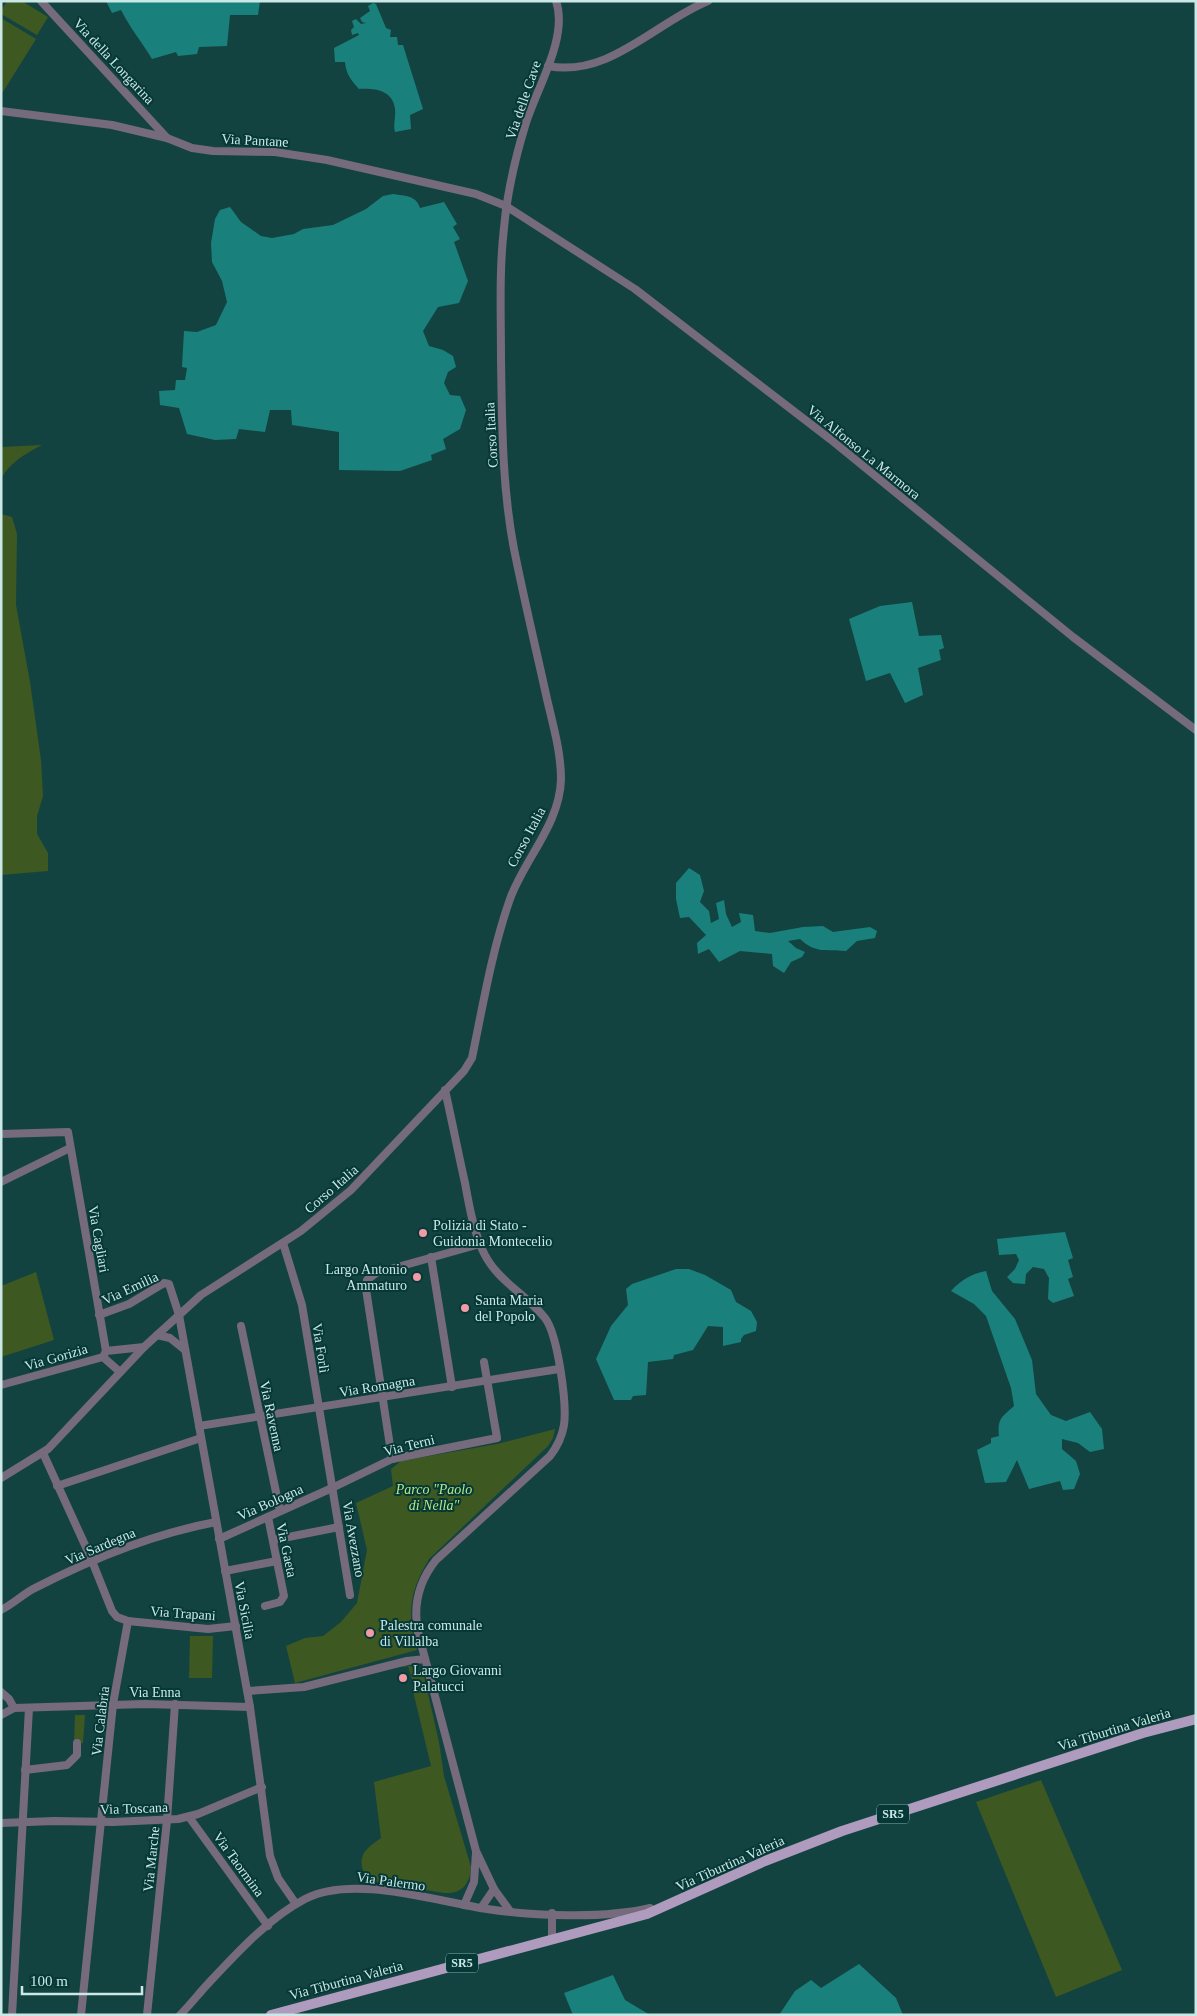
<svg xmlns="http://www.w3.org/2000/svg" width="1197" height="2016" font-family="Georgia,serif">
<rect width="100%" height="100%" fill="#134340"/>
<g fill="#3e5821">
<path d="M7,1H22L48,17L37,35L1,14V11Z"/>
<path d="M1,18L36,39L1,95Z"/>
<path d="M42,445C25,454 10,462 1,479V447Z"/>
<path d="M1,514L12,517L17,534L16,605L30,682L41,760L43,796L37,816V834L48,853V871L1,875Z"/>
<path d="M36,1272L54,1340L1,1357V1286Z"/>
<path d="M555,1429L553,1438L548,1446L429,1559C409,1592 407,1614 417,1650L295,1683L286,1646L305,1638L323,1636L341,1622L357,1603L367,1550L356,1503L393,1486L391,1469L401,1461L497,1444Z"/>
<path d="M190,1636H213L212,1678H189Z"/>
<path d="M402,1664L415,1667L424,1676L439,1742L444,1776L471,1867C470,1885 461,1894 444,1893L371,1881C366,1877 364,1874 362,1867C359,1852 370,1846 381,1838L374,1782L431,1766L412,1687L414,1686L408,1666L403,1667Z"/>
<path d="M75,1715H85L83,1743H74Z"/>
<path d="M1041,1780L1122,1970L1056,1997L976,1802Z"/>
</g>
<g fill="#1a807b">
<path d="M106,1H260L258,15H230L227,46L199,47L197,54L178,56L176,52L152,59C142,42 130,28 121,10L112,13Z"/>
<path d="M373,3L376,4L386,28L391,30L390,37H397L398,45H403L423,109L410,115L411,129L395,132C393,124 396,117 395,109C393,90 374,88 359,89C351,80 346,74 345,62H335L334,48L359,35L358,33L352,35L351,30L354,27L352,21L356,19L361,24L366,23L362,22L360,18L370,11L368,6Z"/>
<path d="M393,194C405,196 416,195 420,208L444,202L457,224L453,227L460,239L454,242L468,281L459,303L438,307L423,331L429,346L443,350L453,356L456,367L448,372L444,383L450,395L460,396L466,410L460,429L443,439L446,449L431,455L432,460L400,471L339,470V432L292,425L291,410H270L265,432L239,429L236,439L215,440L187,434L179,408L160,405L159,391L175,390L176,380H185L187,368L182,367L184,331L197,332L216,325L227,302L222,281L212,262L211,243L215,219L220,210L230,207L241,222L261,236L272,238L294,234L303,229L333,225L366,209L383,196Z"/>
<path d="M912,602L919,636L941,635L944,648L939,650L941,660L918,668L923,695L905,703L890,673L866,681L849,619L880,606Z"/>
<path d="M689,868L700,875L704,891L700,902L709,911L711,923L719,919L716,903L724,900L726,914L732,927L741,922L739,913L753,915L755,931L770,933L803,927L823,926L833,932L870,927L877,931L875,938L857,941L846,951C826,949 816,954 800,939L788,941L796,948L805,952L802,957L791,962L784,973L773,966L772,954L740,951L719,962L709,949L698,954L697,943L706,935L689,917L680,918L676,899V883Z"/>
<path d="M1065,1232L1073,1258L1068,1260L1073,1277L1068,1279L1074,1296L1053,1303L1048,1299L1049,1278L1044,1269L1033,1267L1026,1274L1025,1284L1013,1283L1007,1277L1015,1269L1019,1260L1016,1254L999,1255L997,1239Z"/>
<path d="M676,1269H689L705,1275L731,1290L736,1302L751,1311L757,1322L756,1331L744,1335L741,1339V1342L723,1346V1327L708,1326L693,1350L674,1355L673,1359L648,1362L646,1395L633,1396L631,1400H614L596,1359L611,1326L628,1305L626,1289L632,1284Z"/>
<path d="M986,1271L992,1291L1015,1319L1032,1360L1036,1394L1051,1415L1066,1421L1090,1412L1102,1429L1104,1449L1090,1452L1078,1443L1062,1439V1449L1076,1461L1080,1474L1074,1489L1063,1490L1060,1481L1029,1489L1017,1460L1006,1482L985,1483L977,1450L991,1443V1438L999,1436C997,1418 1002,1417 1014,1406L1011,1388L986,1316L974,1304L951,1291C961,1280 971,1274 986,1271Z"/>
<path d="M859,1964L896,1998L903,2015H779L795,1991L811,1980L821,1988Z"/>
<path d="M613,1975L625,2000L650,2015H573L564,1993Z"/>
</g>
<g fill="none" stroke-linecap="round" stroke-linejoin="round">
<g stroke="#756b7c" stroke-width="8">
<path d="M41,1L167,138"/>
<path d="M548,66C609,78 656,22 708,1"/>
<path d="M1,111L112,125L167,138L192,148L213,151L275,152L327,160L476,194L506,206L635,289L830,439L1073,637L1196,730"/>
<path d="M445,1090C452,1121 458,1152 465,1183C469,1205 473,1228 482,1249C495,1280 525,1293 545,1318C558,1335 567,1404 564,1425C562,1437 557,1447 550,1456L436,1560C419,1581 413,1606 418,1632L476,1851L494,1889L510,1911"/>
<path d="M1,1134L68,1132L106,1351"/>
<path d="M1,1182L70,1148"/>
<path d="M283,1243L302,1305L350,1595"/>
<path d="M431,1257L452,1387"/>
<path d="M99,1315L129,1304L164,1283L169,1284L179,1315L250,1707L270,1856L278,1878L296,1904"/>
<path d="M241,1326L280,1511"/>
<path d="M157,1335L170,1338L185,1350"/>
<path d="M103,1357L120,1372"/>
<path d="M1,1385L103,1357L106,1351L144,1347"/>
<path d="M199,1426L559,1369"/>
<path d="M43,1453L90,1556L112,1611L117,1617L128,1621L113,1704L81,2015"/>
<path d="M392,1459L366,1289L367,1280L376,1273L480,1244"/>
<path d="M1,1478L48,1449L144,1347L201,1295L301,1231L351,1190L464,1071L472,1058C483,1005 492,950 510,899C525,858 560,824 561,779C561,752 553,725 547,699C536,649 524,599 514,549C502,487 502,422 501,359C501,315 499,271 504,228C507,193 515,159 525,126C535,91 569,38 556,1"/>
<path d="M57,1486L201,1438"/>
<path d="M219,1539L332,1488L392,1459L497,1438L484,1362"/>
<path d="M273,1540L339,1527"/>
<path d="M225,1571L277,1561"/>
<path d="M265,1606L280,1602L284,1596L268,1517"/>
<path d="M1,1610C13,1604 22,1595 33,1589C91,1559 152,1534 216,1522"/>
<path d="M128,1621L208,1629L236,1626"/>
<path d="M248,1691L304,1687L407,1661L425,1659"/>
<path d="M1,1692L9,1699L14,1708"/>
<path d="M1,1715L14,1708L145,1704L250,1707"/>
<path d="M25,1770L67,1765L77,1755V1743"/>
<path d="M189,1817L268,1926"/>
<path d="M1,1823L54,1821L113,1822L178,1819L198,1814L262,1787"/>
<path d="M464,1905L474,1882L476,1853"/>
<path d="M481,1908L494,1889"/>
<path d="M552,1913V1938"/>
<path d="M12,2015L29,1708"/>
<path d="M147,2015L167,1820L175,1704"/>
<path d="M180,2015C189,2006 197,1996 205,1987C233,1957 268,1918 305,1899C352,1874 435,1901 487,1909C533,1916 605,1919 650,1908"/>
</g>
<path stroke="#ae9bbd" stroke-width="10" d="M271,2015L647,1914L765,1861L842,1831L1143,1733L1196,1719"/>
</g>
<g fill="#f39aa7" stroke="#053836" stroke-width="2">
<circle cx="423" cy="1233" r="5"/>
<circle cx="417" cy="1277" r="5"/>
<circle cx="465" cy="1308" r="5"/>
<circle cx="370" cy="1633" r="5"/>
<circle cx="403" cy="1678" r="5"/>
</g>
<g text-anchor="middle" stroke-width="4" stroke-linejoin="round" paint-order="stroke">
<g fill="#053836" stroke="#8fb3b1" stroke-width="1">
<rect x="877" y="1804.5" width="32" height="19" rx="4"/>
<rect x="446" y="1953.5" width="32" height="19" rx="4"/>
</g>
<g font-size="12" font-weight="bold" fill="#cae8e6">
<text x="893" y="1818">SR5</text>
<text x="462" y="1967">SR5</text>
</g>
<g font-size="14" fill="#cae8e6" stroke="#053836">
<text transform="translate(114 61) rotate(47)" y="5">Via della Longarina</text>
<text transform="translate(523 100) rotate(-71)" y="5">Via delle Cave</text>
<text transform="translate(255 140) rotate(3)" y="5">Via Pantane</text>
<text transform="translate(491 435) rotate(-93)" y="5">Corso Italia</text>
<text transform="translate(864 452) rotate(39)" y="5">Via Alfonso La Marmora</text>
<text transform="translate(526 837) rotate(-62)" y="5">Corso Italia</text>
<text transform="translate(331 1189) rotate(-41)" y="5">Corso Italia</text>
<text transform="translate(99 1239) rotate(80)" y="5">Via Cagliari</text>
<text transform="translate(130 1288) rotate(-25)" y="5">Via Emilia</text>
<text transform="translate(321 1348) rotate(81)" y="5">Via Forlì</text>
<text transform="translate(56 1357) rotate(-16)" y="5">Via Gorizia</text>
<text transform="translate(377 1386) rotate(-9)" y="5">Via Romagna</text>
<text transform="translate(272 1416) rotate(78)" y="5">Via Ravenna</text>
<text transform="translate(409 1445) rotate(-14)" y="5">Via Terni</text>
<text transform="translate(270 1502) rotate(-24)" y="5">Via Bologna</text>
<text transform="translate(354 1539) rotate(80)" y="5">Via Avezzano</text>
<text transform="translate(100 1546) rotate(-23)" y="5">Via Sardegna</text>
<text transform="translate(287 1550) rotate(78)" y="5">Via Gaeta</text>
<text transform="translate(245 1610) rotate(79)" y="5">Via Sicilia</text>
<text transform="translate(183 1613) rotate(4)" y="5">Via Trapani</text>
<text x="155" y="1697">Via Enna</text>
<text transform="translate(100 1721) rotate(-83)" y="5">Via Calabria</text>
<text transform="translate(1114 1729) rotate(-17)" y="5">Via Tiburtina Valeria</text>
<text transform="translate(134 1808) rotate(-2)" y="5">Via Toscana</text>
<text transform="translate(151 1859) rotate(-84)" y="5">Via Marche</text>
<text transform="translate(730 1863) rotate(-24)" y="5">Via Tiburtina Valeria</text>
<text transform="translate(239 1864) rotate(54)" y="5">Via Taormina</text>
<text transform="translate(391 1881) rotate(8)" y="5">Via Palermo</text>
<text transform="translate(346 1980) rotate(-15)" y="5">Via Tiburtina Valeria</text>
</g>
<g font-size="14" fill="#cae8e6" stroke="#053836" text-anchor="start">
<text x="433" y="1230">Polizia di Stato -<tspan x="433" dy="16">Guidonia Montecelio</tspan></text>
<text x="407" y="1274" text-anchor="end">Largo Antonio<tspan x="407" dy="16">Ammaturo</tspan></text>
<text x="475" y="1305">Santa Maria<tspan x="475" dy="16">del Popolo</tspan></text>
<text x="380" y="1630">Palestra comunale<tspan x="380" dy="16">di Villalba</tspan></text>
<text x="413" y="1675">Largo Giovanni<tspan x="413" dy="16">Palatucci</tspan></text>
</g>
<g font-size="14" font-style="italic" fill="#b5e783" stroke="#053836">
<text x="434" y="1494">Parco "Paolo<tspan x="434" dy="16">di Nella"</tspan></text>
</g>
</g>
<rect width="1197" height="2016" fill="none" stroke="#cae8e6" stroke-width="5"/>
<path d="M22 1986v8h120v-8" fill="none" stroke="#cae8e6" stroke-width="2.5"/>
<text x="30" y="1986" font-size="15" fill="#cae8e6" stroke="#053836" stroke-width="4" paint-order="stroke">100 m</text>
</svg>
